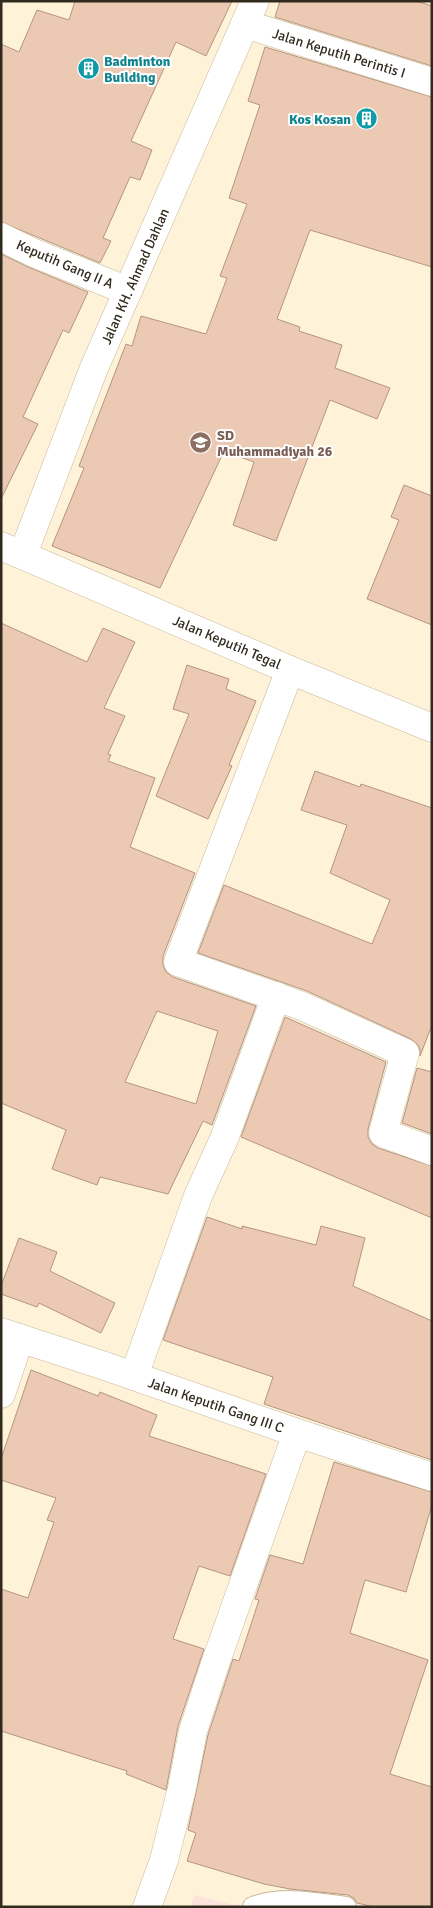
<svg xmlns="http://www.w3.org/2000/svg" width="433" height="1908" font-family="Signika,sans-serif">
<rect width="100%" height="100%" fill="#fef2d8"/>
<path fill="#fce3dc" d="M194,1895L242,1907H191Z"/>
<g fill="#ecc9b2" stroke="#b49581" fill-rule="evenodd">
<path d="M75,1H232L206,56L176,42L131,141L152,150L140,180L130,177L103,238L111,241L100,263L1,222V44L19,52L37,10L69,20Z"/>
<path d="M280,1H416L432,6V66L275,17Z"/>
<path d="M265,47L432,97V267L310,230L277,319L300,327L299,331L342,345L335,368L390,388L377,419L330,400L276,541L233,525L254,462L224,451L160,588L52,546L84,468L79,466L126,344L132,346L141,316L206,334L227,278L220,276L247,204L229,198L260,105L248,101Z"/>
<path d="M1,254L28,267L88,292L69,333L63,330L23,417L38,424L1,499Z"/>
<path d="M404,485L432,496V625L367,599L399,520L391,517Z"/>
<path d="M1,623L87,662L103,628L135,642L104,708L125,716L108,754L111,755L108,761L155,778L130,847L195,873L163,956V965L166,972L173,977L256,1006L212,1125L203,1121L168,1194L100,1177L97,1185L52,1169L66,1130L1,1103ZM157,1011L218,1031L196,1104L125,1082Z"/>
<path d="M187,665L229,679L226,689L256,701L229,765L232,766L208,819L156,796L189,714L173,709Z"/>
<path d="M315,771L360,787L361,784L432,808V1025L420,1056V1049L417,1044L411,1039L307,991L198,953L224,885L372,944L390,900L330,873L347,825L301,810Z"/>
<path d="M285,1017L386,1062L368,1129V1137L372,1144L378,1148L432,1166V1218L241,1137Z"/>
<path d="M417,1068L432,1072V1134L402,1123Z"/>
<path d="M207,1217L242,1229V1226L316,1245L321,1226L365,1238L353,1286L432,1321V1460L264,1404L273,1377L163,1340Z"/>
<path d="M19,1238L57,1252L50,1271L115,1303L101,1333L39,1303L37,1307L1,1294V1286Z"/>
<path d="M31,1370L98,1396L100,1392L157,1415L149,1436L266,1474L230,1576L199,1566L173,1639L204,1649L178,1726L166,1790L126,1774L127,1771L1,1731V1589L28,1598L54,1522L47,1520L56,1498L1,1480V1459Z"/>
<path d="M334,1462L432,1492V1505L406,1592L365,1580L350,1633L428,1660L390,1774L432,1787V1907H374L357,1903L354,1898L348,1895L290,1889L264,1884L187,1861L196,1833L188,1830L208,1735L233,1659L239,1661L259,1600L255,1599L270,1555L303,1564Z"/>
</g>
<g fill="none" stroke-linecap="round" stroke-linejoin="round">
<defs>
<path id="service" d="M253,1907C283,1896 315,1903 346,1907"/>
<g id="minor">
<path d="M245,24L432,82"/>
<path d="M1,237L34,253L128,291"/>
<path d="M290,670L178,962L302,1006L405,1053L383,1133L432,1151"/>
<path d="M1,1332L105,1366L297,1433L432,1477"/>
<path d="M134,1376L198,1196L224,1139L276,996"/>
<path d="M1,1394L20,1338"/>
<path d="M147,1907L164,1860L182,1788L193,1731L215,1664L297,1433"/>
</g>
<path id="tertiary" d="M23,554L94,368L255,1"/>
<path id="secondary" d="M1,546L290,670L432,728"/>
</defs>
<use href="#service" stroke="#c8b999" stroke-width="22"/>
<use href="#minor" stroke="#c8b999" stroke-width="29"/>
<use href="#tertiary" stroke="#c8b999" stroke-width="29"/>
<use href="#secondary" stroke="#c8b999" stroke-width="29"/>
<use href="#service" stroke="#fff" stroke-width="20"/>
<use href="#minor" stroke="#fff" stroke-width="28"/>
<use href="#tertiary" stroke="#fff" stroke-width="28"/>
<use href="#secondary" stroke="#fff" stroke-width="28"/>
</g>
<defs>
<symbol id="building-disc" viewBox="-11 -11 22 22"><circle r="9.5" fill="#0f9aa8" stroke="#fff"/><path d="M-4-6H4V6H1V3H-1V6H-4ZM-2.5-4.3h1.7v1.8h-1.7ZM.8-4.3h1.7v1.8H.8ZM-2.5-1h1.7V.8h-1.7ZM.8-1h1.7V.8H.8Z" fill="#fff"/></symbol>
<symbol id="school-disc" viewBox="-11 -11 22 22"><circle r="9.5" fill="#8d6e63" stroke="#fff"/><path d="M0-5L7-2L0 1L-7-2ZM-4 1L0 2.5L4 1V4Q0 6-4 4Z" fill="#fff"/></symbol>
</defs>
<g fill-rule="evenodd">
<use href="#building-disc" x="76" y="56" width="25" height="25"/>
<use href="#building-disc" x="354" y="106" width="25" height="25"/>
<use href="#school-disc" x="188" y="430" width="25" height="25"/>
</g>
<g text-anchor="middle" stroke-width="4" stroke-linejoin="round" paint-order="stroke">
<g font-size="14" fill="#312b1e" stroke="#fff">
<text transform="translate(339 53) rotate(17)" y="5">Jalan Keputih Perintis I</text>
<text transform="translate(65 264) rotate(23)" y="5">Keputih Gang II A</text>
<text transform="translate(135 276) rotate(-66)" y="5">Jalan KH. Ahmad Dahlan</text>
<text transform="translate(227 642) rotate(23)" y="5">Jalan Keputih Tegal</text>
<text transform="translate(216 1405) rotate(19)" y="5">Jalan Keputih Gang III C</text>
</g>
<g font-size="14" font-weight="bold" fill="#0d838f" stroke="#fff" text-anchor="start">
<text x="104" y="66">Badminton<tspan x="104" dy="16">Building</tspan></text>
<text x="351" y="124" text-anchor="end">Kos Kosan</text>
</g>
<g font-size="14" font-weight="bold" fill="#785e54" stroke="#fff" text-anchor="start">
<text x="217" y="440">SD<tspan x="217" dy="16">Muhammadiyah 26</tspan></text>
</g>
</g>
<rect width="433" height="1908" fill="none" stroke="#312b1e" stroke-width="5"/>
</svg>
